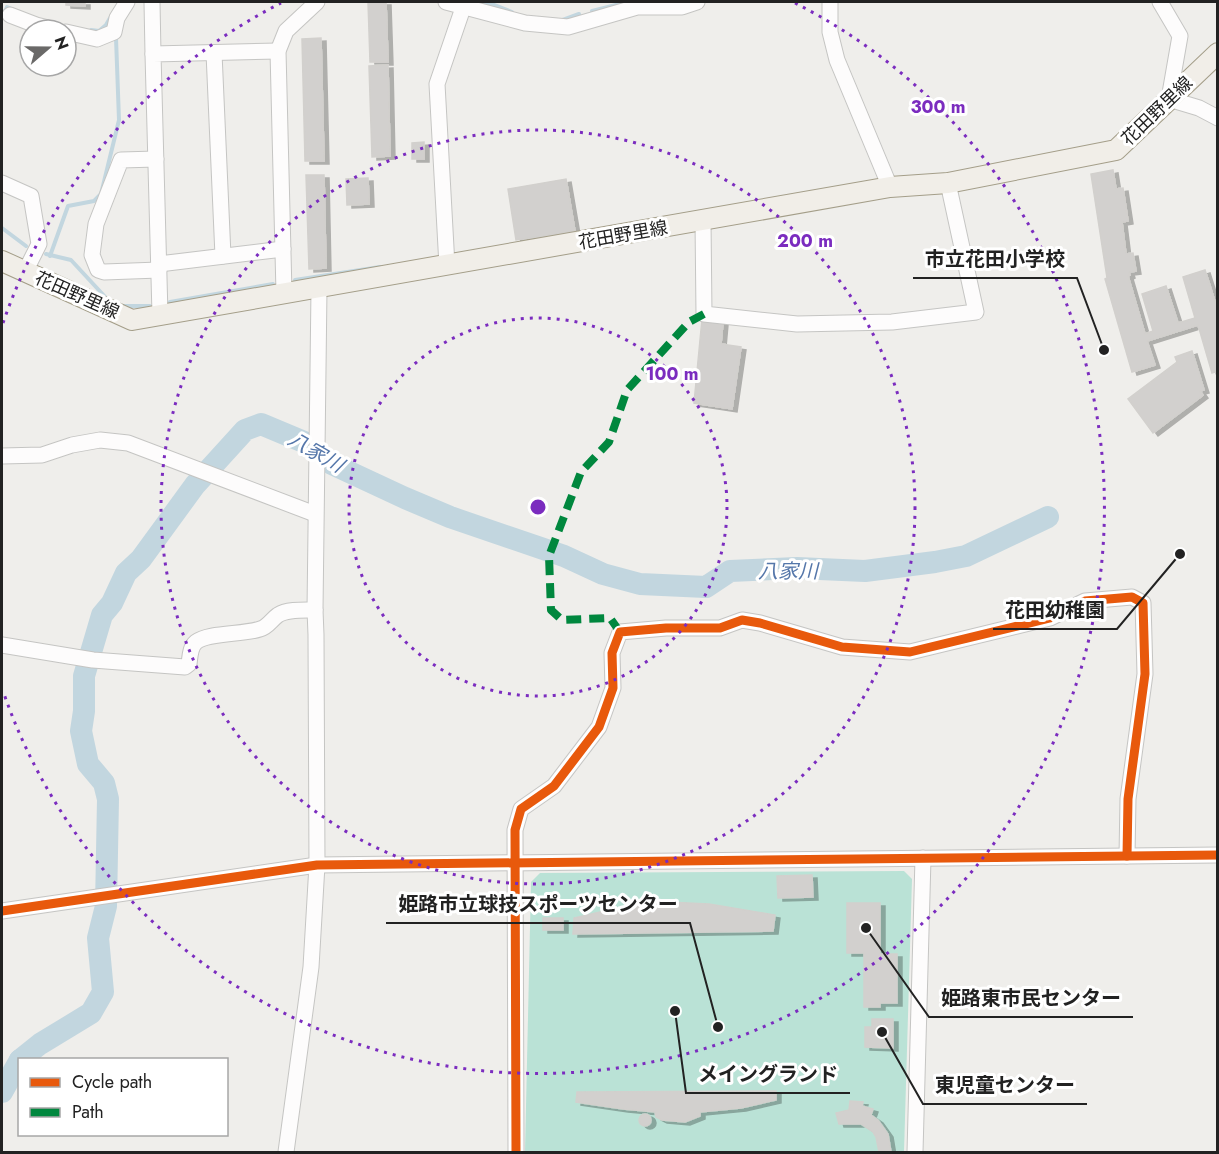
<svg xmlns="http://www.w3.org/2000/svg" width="1219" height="1154" font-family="Jost,'Noto Sans JP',sans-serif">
<defs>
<filter id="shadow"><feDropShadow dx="5" dy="3" stdDeviation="0" flood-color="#0004"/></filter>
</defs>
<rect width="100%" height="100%" fill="#efeeeb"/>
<path fill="#bae2d6" d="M904,871L912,879L904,1152H525L531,882L540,873Z"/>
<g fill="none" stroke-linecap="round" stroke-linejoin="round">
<g stroke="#c2d6df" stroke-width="4">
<path d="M477,2L492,4L512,12"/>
<path d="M2,11L5,12L7,7L12,9"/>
<path d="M592,11L624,3"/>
<path d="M560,21L579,14"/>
<path d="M91,30L99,31L106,25L110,18"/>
<path d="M2,228L26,246"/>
<path d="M46,254L71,260L108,300"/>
<path d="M50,256L68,206L94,201L101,194L119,120L116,38"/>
<path d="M295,280L380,267"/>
<path d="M170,302L273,284"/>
<path d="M123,306H150"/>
</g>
<g stroke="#c2d6df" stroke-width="22">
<path d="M20,1060L40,1044L91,1013L103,992L98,938L106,906L108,799L104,783L88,764L81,731L84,711V676L102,615L112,603L126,573L141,559L195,485L245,430L261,424L304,442L332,464L405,498L450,517L564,556L603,574L640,584L706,587L730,571L797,568L865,571L935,562L966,556L1048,517"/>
<path d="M2,1092L20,1060"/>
</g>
</g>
<g fill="#d2d0ce" stroke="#d2d0cd" stroke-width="1.5" filter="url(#shadow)">
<path d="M66,2H85V6L66,5Z"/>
<path d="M368,2H386L388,62H370Z"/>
<path d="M321,38L324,161H305L302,39Z"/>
<path d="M388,65L390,156L372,157L369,66Z"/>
<path d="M424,142V159H412V143Z"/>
<path d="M1113,170L1116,189L1123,188L1128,221L1122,222L1126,254L1133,253L1136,271L1129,272L1130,275L1128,276L1145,334L1153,331L1142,294L1166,286L1178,323L1195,318L1183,277L1205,270L1218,311V371L1212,373L1198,325L1147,341L1155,365L1132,372L1105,279L1107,278L1091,174Z"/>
<path d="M306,175H324L326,268L309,269Z"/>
<path d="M368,178L369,204L347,205L346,179Z"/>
<path d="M566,179L575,231L516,240L508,189Z"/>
<path d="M702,319L723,322L721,344L741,347L732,409L694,403Z"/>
<path d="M1192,351L1204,390L1200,391L1203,395L1153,433L1128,399L1177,362L1175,357Z"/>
<path d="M812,875L813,897L778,898L777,876Z"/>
<path d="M666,902L709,904L775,915L773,931L573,934L574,918L613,909Z"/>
<path d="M847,903H880V954H897V1003H880V1007H864V953H847Z"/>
<rect x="543" y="918" width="20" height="12"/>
<path d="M872,1019H893V1048L865,1047V1027H872Z"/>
<path d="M776,1091V1100L741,1108L700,1112V1116L685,1122L662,1120L656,1117L655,1112L623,1109L576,1102L577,1092Z"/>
<path d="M850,1101L863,1102L862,1106L873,1109L871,1115L878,1120L888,1134L891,1152H879L876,1137L873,1132L861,1124H839L836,1113L849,1110Z"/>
<circle cx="645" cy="1120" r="6"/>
</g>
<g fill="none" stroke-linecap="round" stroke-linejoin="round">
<defs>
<g id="minor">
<path d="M152,2L153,54"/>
<path d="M446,2L525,23L568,27L637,7H682L697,2"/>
<path d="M830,2V32L837,60L890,187"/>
<path d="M1160,2L1180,36L1169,99L1199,108L1218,118"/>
<path d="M10,15L36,25L56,30"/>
<path d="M66,32L97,39L114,32L117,18L127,2"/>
<path d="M214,53L223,256"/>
<path d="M156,159L121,160L96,224L92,255L98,270L104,272L159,270"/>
<path d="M2,183L31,196L39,244L25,272"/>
<path d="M703,221L704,314L797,324L892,322L976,312L948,183"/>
<path d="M159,264L283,249"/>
<path d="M447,266L437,84L464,5"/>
<path d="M284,293L278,51L286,31L317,2"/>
<path d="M160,315L153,54L278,51"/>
<path d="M2,456L42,455L72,445L100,440L128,443L315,514"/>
<path d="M2,645L93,660L185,667L189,664C190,657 190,647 196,642C209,632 243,635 260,629C268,627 271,620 278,615C287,609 304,610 315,610"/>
<path d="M2,911L317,865L1218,855"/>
<path d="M286,1152L311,967L317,865L316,635L315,610L319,289"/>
<path d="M516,1152L515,830L521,809L554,786L599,727L613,688L612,653L620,632L666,628H720L742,620L760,623L842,647L910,652L1050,618L1085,601L1132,597L1143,603L1145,674L1128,799L1127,856"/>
<path d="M915,1152L923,858"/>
</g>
<path id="major" d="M2,261L132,320L890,187L948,183L1116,150L1218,53"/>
</defs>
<use href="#minor" stroke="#c5c5c3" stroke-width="17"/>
<use href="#major" stroke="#a49e89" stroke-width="22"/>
<use href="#minor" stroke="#fdfcfc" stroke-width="15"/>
<use href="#major" stroke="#f1eee8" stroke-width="20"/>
<path stroke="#00873e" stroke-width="8" stroke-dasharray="15 8" stroke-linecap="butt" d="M620,632L610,618L562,620L551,610L549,556L581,472L609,442L627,390L689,322L704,314"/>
<defs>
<g id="cycleway">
<path d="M2,911L317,865L1218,855"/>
<path d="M516,1152L515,830L521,809L554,786L599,727L613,688L612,653L620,632L666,628H720L742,620L760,623L842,647L910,652L1050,618L1085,601L1132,597L1143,603L1145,674L1128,799L1127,856"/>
</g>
</defs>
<use href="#cycleway" stroke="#fff" stroke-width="13"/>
<use href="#cycleway" stroke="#e8590c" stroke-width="9"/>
</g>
<g fill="none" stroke="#7b2cbf" stroke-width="3" stroke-dasharray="3 6">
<circle cx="538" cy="507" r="189"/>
<circle cx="538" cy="507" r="377"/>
<path d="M3 323A566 566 0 0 1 281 3M795 3A566 566 0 1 1 3 691"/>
</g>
<g text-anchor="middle" stroke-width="6" stroke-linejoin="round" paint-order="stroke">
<g font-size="18" fill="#222" stroke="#fff">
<text transform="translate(1157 111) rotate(-44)" y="6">花田野里線</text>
<text transform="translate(623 235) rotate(-10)" y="6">花田野里線</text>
<text transform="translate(77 295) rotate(24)" y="6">花田野里線</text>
</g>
<g font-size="20" font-style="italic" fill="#57a" stroke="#fff">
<text transform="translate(316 452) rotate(30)" y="7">八家川</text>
<text x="788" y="578">八家川</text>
</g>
</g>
<circle cx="538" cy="507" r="9" fill="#7b2cbf" stroke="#fff" stroke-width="3"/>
<g font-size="18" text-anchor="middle" font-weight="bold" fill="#7b2cbf" stroke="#fff" stroke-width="6" stroke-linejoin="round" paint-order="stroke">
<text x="938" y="113">300 m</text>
<text x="805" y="247">200 m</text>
<text x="672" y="380">100 m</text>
</g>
<path fill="none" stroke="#222" stroke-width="2" d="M1104 350L1077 278H913M1180 554L1117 629H993M718 1027L690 923H386M866 928L929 1017H1133M675 1011L686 1093H850M882 1032L923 1104H1087"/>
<g fill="#222" stroke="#fff" stroke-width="2">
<circle cx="1104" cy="350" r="6"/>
<circle cx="1180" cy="554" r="6"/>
<circle cx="718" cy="1027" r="6"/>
<circle cx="866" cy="928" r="6"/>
<circle cx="675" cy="1011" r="6"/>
<circle cx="882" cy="1032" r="6"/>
</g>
<g font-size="20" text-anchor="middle" font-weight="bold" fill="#222" stroke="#fff" stroke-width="6" stroke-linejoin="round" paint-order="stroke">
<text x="995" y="266">市立花田小学校</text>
<text x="1055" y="617">花田幼稚園</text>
<text x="538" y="911">姫路市立球技スポーツセンター</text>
<text x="1031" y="1005">姫路東市民センター</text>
<text x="768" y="1081">メイングランド</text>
<text x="1005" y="1092">東児童センター</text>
</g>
<rect width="1219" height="1154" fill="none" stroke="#222222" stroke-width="6"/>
<rect x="18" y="1058" width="210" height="78" fill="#ffffff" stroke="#a7a7a7" stroke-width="1.5"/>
<rect x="30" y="1078" width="30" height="9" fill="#e8590c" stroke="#a7a7a7" stroke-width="1.5"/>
<text x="72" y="1088" font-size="18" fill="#222222">Cycle path</text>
<rect x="30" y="1108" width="30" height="9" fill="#00873e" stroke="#a7a7a7" stroke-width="1.5"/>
<text x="72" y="1118" font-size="18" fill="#222222">Path</text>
<g transform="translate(48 48) rotate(70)"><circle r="28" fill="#ffffff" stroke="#a7a7a7" stroke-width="1.5"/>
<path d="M0-4.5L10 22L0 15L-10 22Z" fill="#6a6968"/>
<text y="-9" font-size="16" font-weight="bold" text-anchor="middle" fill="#222222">N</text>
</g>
</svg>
